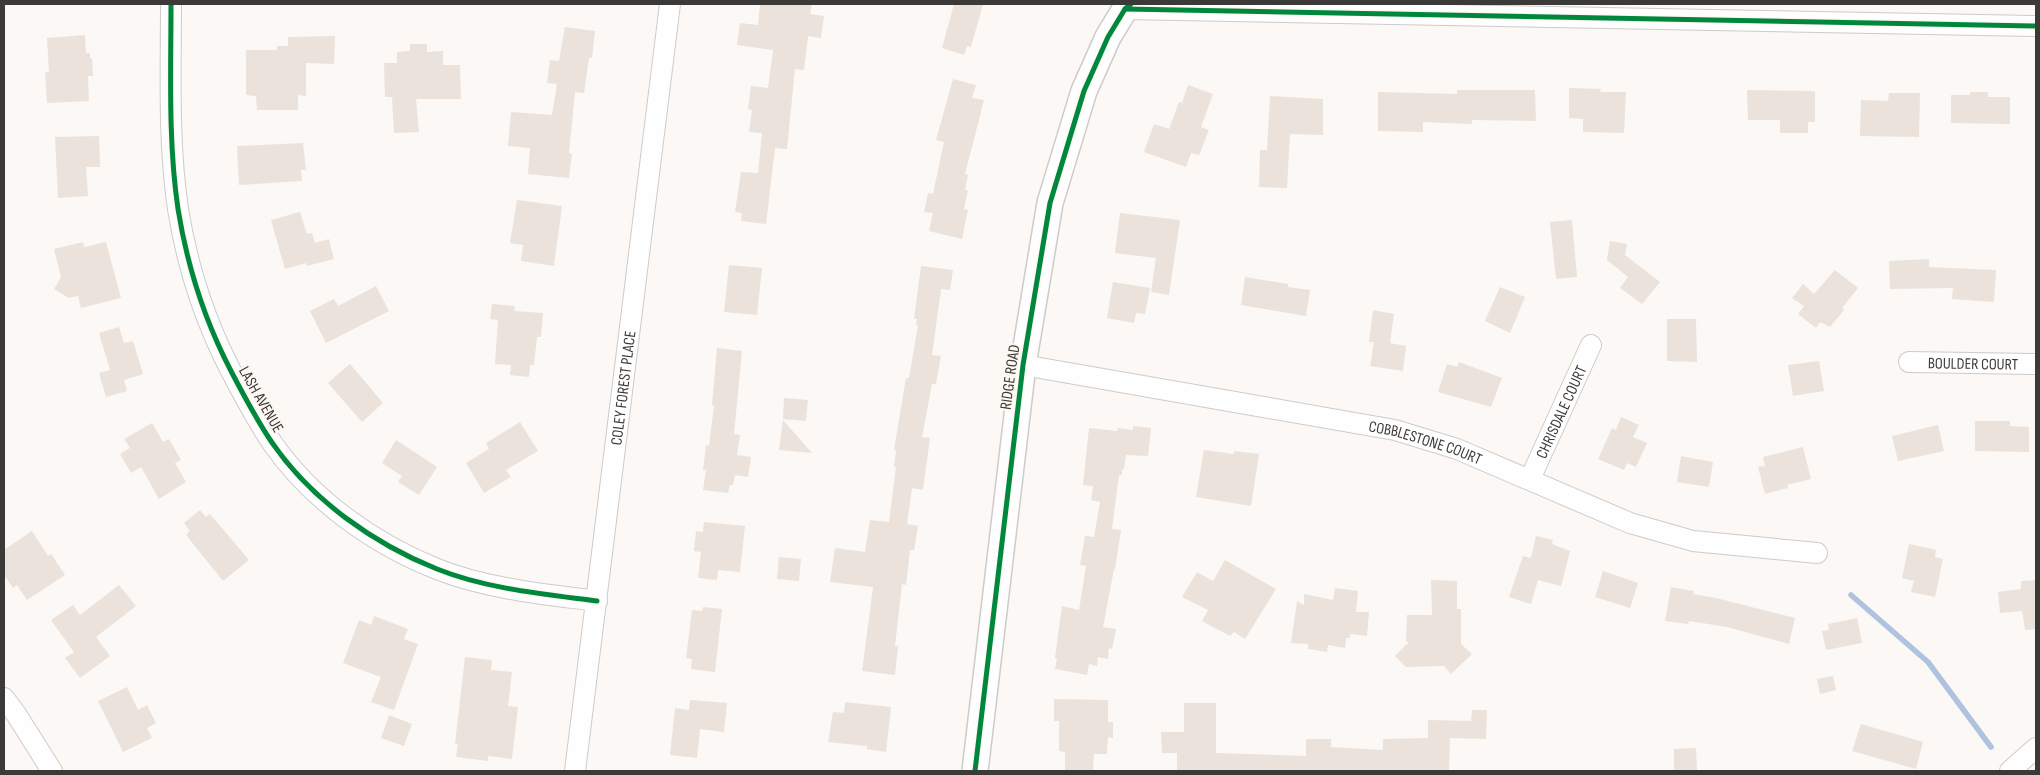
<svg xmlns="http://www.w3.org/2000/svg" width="2040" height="775" font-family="'Sofia Sans Condensed',sans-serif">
<rect width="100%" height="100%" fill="#fbf8f6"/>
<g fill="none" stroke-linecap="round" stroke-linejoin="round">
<path stroke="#afc2e0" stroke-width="5.5" d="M1851,595L1928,662L1991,747"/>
</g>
<g fill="#ebe2db">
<path d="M760,4H812L810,14L824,16L821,38L808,36L804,70L795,69L787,149L775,148L766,224L741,221L742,213L735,212L741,172L758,173L762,133L749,132L752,110L748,109L751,86L768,88L773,50L737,45L740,23L758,25Z"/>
<path d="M954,4H983L971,47L967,46L964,55L942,48Z"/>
<path d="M565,27L595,31L592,58H589L584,93L575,92L569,153L572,154L569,178L528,174L530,148L508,146L511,112L552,115L557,84L547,83L550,60L559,61Z"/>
<path d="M85,35L86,53H90V58H92L93,76H88L89,101L47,103L45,72H49L47,38Z"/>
<path d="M335,36L334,64L306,63V96L298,95V110H257L256,96L246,95V50H277V46H288V37Z"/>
<path d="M410,44H427V52L443,51V65H460L461,99H416L419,132L394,133L392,97H385L384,63H397V52L410,51Z"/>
<path d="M953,79L976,85L972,98L984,100L965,174L968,175L965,190H968L964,209L968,210L962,239L929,231L933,213L924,212L928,193L933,194L944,142L936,140Z"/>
<path d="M1188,85L1213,94L1201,127L1209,130L1199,155L1191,153L1186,167L1144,152L1154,124L1169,129L1179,102L1182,103Z"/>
<path d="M1569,88L1601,89L1600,92H1626L1624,133L1583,132V119L1569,118Z"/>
<path d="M1457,90H1535L1536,121L1472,120V124L1423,122V132L1378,131V92L1457,94Z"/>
<path d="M1747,90L1815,91V122H1808V133H1780V120H1748Z"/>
<path d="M1970,92H1988V97H2010V124L1951,123V95H1970Z"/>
<path d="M1889,93H1920L1919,137L1860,136L1861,100L1888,101Z"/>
<path d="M1270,96L1323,99V135L1290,134L1287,188L1259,187L1260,150H1267Z"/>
<path d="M99,136L100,167H86L88,196L58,198L55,137Z"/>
<path d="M303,143L306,170H301L302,181L239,185L237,146Z"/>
<path d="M517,200L562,206L554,266L521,261L523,245L510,243Z"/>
<path d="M300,212L307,234L312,233L315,243L329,239L334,259L307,266L306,263L285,269L271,220Z"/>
<path d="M1120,213L1180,220L1169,295L1151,292L1156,258L1115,253Z"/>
<path d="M1572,220L1577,277L1556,279L1550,222Z"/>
<path d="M1610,241L1627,244L1625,255L1660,282L1642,304L1620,288L1628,277L1607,260Z"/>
<path d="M83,242L84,247L106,242L121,298L81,308L78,296L69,298L54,289L61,277L54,249Z"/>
<path d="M1929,259V267L1996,270L1994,302L1952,299L1953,288L1890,289L1889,261Z"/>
<path d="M729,265L762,268L757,315L724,312Z"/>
<path d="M921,266L953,270L950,290L941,289L932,355L941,356L936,384H932L922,437L930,438L923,490L912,488L907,524L918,526L914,550H910L906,585L902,584L895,646H898L895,675L862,671L873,587L830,582L835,548L865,552L870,520L889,522L896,467H894L896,450H894L906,378H909L918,325H916L917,319H914Z"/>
<path d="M1835,270L1858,288L1842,308L1844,310L1830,327L1820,322L1816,328L1798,314L1804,306L1792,298L1803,284L1814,294Z"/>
<path d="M1245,277L1288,284V287L1310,290L1306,316L1241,305Z"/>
<path d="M1113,282L1150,288L1145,314L1136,313L1134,323L1107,318Z"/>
<path d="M376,286L389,311L326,343L310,311L334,299L338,306Z"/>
<path d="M1500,287L1525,297L1510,333L1485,321Z"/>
<path d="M492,304L515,306L514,311L543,313L541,337H537L534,365H530L529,377L510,375L511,365L495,364L498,320L490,319Z"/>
<path d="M1373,310L1394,314L1390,343L1406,346L1403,371L1370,366L1374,342H1369Z"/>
<path d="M1667,319H1696L1697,362L1667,361Z"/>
<path d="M119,327L124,343L133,341L143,374L124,380L127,391L106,397L99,373L110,370L99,333Z"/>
<path d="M717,348L742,351L734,434L740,435L737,455L751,457L748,477L735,475L733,485H730L728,493L703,490L706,470H703L706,445L709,446L714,405H712Z"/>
<path d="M1819,361L1824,391L1793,396L1788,365Z"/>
<path d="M1459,362L1502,378L1491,407L1438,392L1447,364L1457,367Z"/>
<path d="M350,364L383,403L362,422L328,383Z"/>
<path d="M784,398L808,400L806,421L783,419Z"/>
<path d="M1621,417L1639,425L1633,437L1647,443L1636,467L1627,463L1624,470L1598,459L1612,428L1616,430Z"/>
<path d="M783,420L812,453L779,450Z"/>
<path d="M1975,421H2010V426L2029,427V452L1975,451Z"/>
<path d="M520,422L538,451L506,470L511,477L484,493L466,463L489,449L486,443Z"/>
<path d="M152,423L163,442L169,439L181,460L175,463L186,482L159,499L141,467L131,473L120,454L130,448L124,439Z"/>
<path d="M1938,425L1944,451L1898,461L1892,436Z"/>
<path d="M1133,426L1151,428L1148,456L1126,455L1124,469H1122V475H1119L1112,529L1121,530L1115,569H1114L1103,627L1116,629L1112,649L1109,648L1108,659L1098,657L1097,666L1089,664L1087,675L1055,669L1057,658H1055L1062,606L1079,610L1086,566L1080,565L1085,536L1094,537L1100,502L1091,500L1093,486L1083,485L1089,428L1117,431L1118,428L1133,430Z"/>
<path d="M396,440L437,467L419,495L398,482L402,476L382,463Z"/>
<path d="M1803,447L1811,479L1787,485L1788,488L1765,494L1758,467L1765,466L1763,457Z"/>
<path d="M1204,450L1234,454V451L1259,454L1251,506L1196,497Z"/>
<path d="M1681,456L1713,462L1709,487L1677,482Z"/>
<path d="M200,510L206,517L210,514L249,560L223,581L186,535L190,531L184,523Z"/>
<path d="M704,522L745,526L740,572L718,570L717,580L698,578L701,552L694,551L696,531L703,532Z"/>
<path d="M32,531L48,556L51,554L65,575L27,600L17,585L13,588L4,575V550Z"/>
<path d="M1536,536L1553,540L1552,544L1570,551L1561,586L1538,580L1531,604L1509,597L1523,556L1531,558Z"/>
<path d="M1909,544L1936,550L1935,557L1943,559L1935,597L1911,592L1914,581L1902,578Z"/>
<path d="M779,557L801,559L799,581L777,579Z"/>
<path d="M1225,560L1276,589L1245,639L1234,632L1230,636L1202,621L1208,610L1182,597L1197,572L1213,581Z"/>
<path d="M1603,571L1638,583L1630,608L1595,597Z"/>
<path d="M1431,580L1457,581V609H1461V644L1472,654L1451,674L1444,666L1406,667L1395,656L1409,642L1406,641L1407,615H1432Z"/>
<path d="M2036,580V629L2025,630L2022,611L2000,613L1998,592L2021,589V581Z"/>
<path d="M119,585L136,606L96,637L110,656L80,678L65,658L74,652L51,620L73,605L80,615Z"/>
<path d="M1671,587L1694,591L1693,594L1716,598L1795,618L1789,644L1727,627L1689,621L1688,624L1665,621Z"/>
<path d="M1335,588L1358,591L1356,612H1369L1367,636L1350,634V638H1346L1345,648L1328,645L1327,652L1308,649V644L1291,643L1297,601L1304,605V594L1333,600Z"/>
<path d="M703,607L722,609L715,672L691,669L692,659L686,658L692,610L702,611Z"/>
<path d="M374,616L408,629L404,639L418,644L394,710L371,702L381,677L343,663L359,620L371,625Z"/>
<path d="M1857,618L1862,643L1826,650L1822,631L1829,630L1828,624Z"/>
<path d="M465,657L492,660L491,670L512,672L508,706L518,707L512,759L488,756V761L456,757L458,744H455Z"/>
<path d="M1833,676L1836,690L1820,694L1817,679Z"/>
<path d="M127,687L138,710L147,705L156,723L147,728L152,738L123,752L98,701Z"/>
<path d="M1054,699L1108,700V722H1113V738L1108,737L1107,754H1094L1093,771H1065V752L1059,751V721H1054Z"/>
<path d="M690,700L727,703L724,732L700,729L697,758L670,755L675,708L689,710Z"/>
<path d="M845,702L891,707L886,752L867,749V746L828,742L833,712L844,713Z"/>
<path d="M1184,703H1216V753L1306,756V739H1331V747L1383,750V739L1428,738V720L1471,721L1472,710H1487L1486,739L1450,738L1449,771H1177V753H1162L1161,732H1184Z"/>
<path d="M389,715L412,724L404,746L381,738Z"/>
<path d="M1861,724L1923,742L1916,769L1852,751Z"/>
<path d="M1696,748L1697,771H1674V749Z"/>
</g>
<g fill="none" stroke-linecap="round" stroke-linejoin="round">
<defs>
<g id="minor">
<path d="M171,4C171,72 168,141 178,209C187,265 205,321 231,371C244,396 257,421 273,444C312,500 374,544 437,569C487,589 544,594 597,601"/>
<path d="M1125,9L2036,26"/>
<path id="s1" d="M1909,362L2036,364"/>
<path id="s2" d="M1023,365L1395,430L1457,449L1630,523L1693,541L1817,553"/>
<path id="s3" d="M1530,479L1591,345"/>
<path d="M4,698L16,714L52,771"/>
<path id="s4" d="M575,771L670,4"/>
<path d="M2010,771L2036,748"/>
</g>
<path id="tertiary" d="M975,771L1023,365L1050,203L1084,91L1108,37L1125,9L1131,4"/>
</defs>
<use href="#minor" stroke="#cecbc9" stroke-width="22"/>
<use href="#tertiary" stroke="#cecbc9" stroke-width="28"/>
<use href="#minor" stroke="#fefefe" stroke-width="20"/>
<use href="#tertiary" stroke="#fefefe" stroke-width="25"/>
<defs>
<g id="cycleway">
<path d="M171,4C171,72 168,141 178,209C187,265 205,321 231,371C244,396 257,421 273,444C312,500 374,544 437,569C487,589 544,594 597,601"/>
<path d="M1125,9L2036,26"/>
<path d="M975,771L1023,365L1050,203L1084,91L1108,37L1125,9L1131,4"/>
</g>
</defs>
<use href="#cycleway" stroke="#fef8f3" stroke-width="8"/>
<use href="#cycleway" stroke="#00873e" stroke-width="5"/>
</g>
<g text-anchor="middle" stroke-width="4.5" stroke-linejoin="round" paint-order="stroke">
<g font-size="16" fill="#3c3a38" stroke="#fef8f3">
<text dy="6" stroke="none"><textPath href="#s1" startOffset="64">BOULDER COURT</textPath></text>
<text transform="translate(1009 377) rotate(-82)" y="6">RIDGE ROAD</text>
<text dy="6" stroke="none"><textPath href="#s4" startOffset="386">COLEY FOREST PLACE</textPath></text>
<text transform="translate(262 399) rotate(60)" y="6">LASH AVENUE</text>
<text dy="6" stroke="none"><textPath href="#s3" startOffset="74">CHRISDALE COURT</textPath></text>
<text dy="6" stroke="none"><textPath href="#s2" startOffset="410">COBBLESTONE COURT</textPath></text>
</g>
</g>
<rect width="2040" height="775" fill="none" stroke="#3c3a38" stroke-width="10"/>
</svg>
